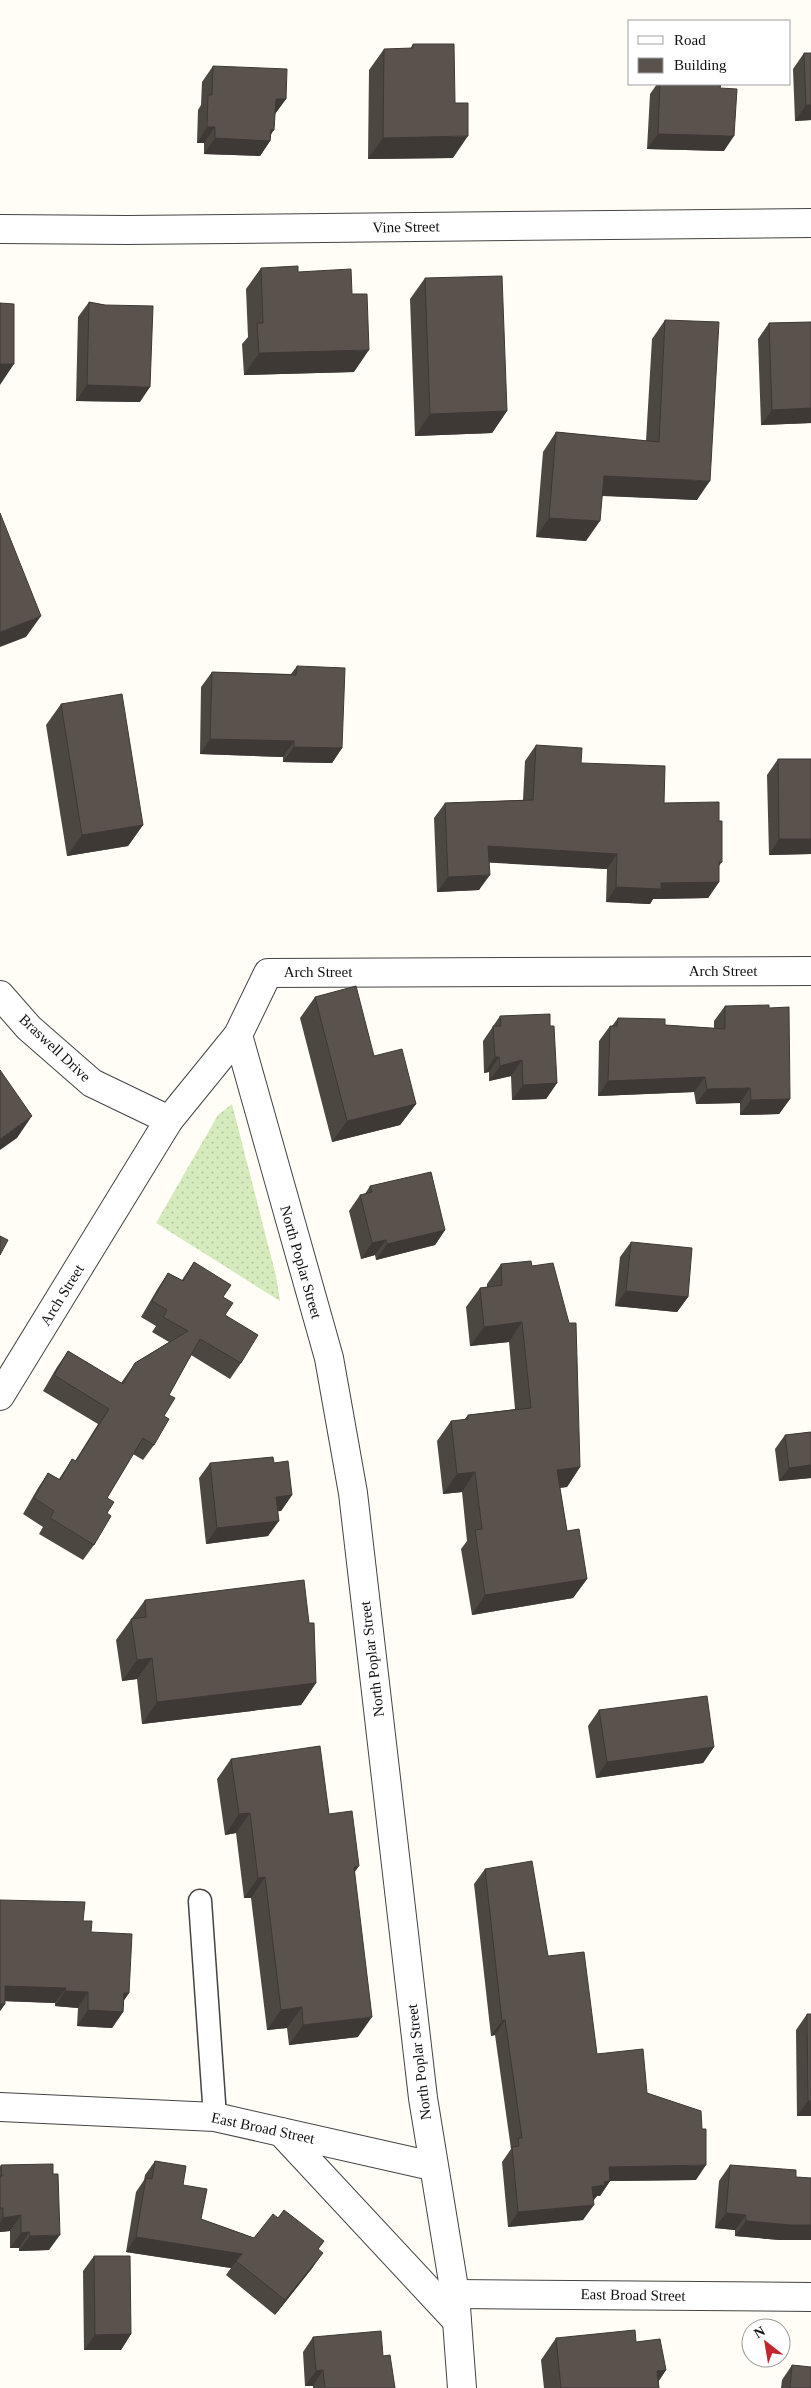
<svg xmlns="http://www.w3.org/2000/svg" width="811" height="2388" font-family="'Times New Roman',serif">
<defs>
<pattern id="grass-dots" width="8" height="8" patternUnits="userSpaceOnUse" patternTransform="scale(1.25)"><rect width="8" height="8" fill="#d5ebbd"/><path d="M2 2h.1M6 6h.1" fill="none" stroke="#b6c8a1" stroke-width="1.8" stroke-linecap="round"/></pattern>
</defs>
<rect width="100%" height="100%" fill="#fffdf5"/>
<path fill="url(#grass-dots)" d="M232,1104L276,1276L280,1301L156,1223L218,1115Z"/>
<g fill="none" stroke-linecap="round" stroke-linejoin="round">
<defs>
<path id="service" d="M200,1901L215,2117"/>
<g id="minor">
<path d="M0,995L29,1028L92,1083L169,1120"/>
<path d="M238,1035L329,1358L353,1493L423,2098L455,2294L462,2388"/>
<path d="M0,1396L169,1120L238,1035L268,973L811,971"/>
<path d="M281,2132L457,2321"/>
<path d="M455,2294L811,2297"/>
</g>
<g id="tertiary">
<path d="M0,229L127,230L811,223"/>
<path d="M0,2107L215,2117L432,2166"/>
</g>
</defs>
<use href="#service" stroke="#444" stroke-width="25"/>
<use href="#minor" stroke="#444" stroke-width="30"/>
<use href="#tertiary" stroke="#444" stroke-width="30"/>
<use href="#service" stroke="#fff" stroke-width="22"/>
<use href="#minor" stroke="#fff" stroke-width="28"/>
<use href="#tertiary" stroke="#fff" stroke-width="28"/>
</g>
<g fill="#4d4742">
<path d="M413,44L453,158L368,159L369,70L384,49H410Z"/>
<path d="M804,53L811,120L795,121L793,69Z"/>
<path d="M213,66L286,99L275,114L271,135L270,141L260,156L204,154V143H197L198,110L201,105L202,82Z"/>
<path d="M657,84H721L720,88L724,151L647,149L650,94Z"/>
<path d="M261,268L298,272L352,294L354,372L244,375L242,344L248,337L246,289Z"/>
<path d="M425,278L507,411L492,433L415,436L410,299Z"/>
<path d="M89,302L105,305L140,402L76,401L78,317Z"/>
<path d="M665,320L697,500L602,496L586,541L536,537L543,452L556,432L646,441L652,339Z"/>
<path d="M811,322V423L761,425L758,339L769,323Z"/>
<path d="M297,666L342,748L332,763L283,762V757L200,754L201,687L212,672L291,674Z"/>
<path d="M61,704L143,825L128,846L67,856L46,725Z"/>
<path d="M536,745L581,763L664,803L719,821L722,862L719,866V882L708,898L653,899L650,904L606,902L607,869L489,862L479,890L437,892L434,818L445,803L523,800L525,761Z"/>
<path d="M778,759L811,854L769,855L767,775Z"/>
<path d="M315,997L374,1056L416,1104L400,1125L332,1142L300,1018Z"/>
<path d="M725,1006L769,1008L790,1099L779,1114L740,1115V1103L696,1104L694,1092L598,1096L599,1041L610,1026H612L618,1018L665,1025L714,1028V1021Z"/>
<path d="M500,1016L550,1026L557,1083L546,1099L512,1100L511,1076L489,1081V1072L484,1073L483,1041Z"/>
<path d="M370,1186L445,1230L435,1245L376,1260L375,1255L361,1259L349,1211L360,1195L365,1194Z"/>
<path d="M631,1242L688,1297L677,1312L615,1306L620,1257Z"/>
<path d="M194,1262L223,1297L225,1315L241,1363L230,1379L191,1355L169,1395L164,1416L154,1445L143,1460L133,1454L107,1498V1513L94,1545L83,1560L39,1534L43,1527L23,1514L38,1488L48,1473L59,1479L72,1459L75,1461L98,1424L43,1391L57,1367L68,1351L121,1383L135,1363L169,1342L152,1332L156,1326L141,1317L158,1288L168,1273L182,1280Z"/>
<path d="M501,1264L532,1266L580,1467L567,1487L560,1488L567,1531L587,1579L573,1598L472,1615L461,1549L467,1541L462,1492L443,1494L437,1441L451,1421L464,1420L468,1415L515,1409L509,1342L470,1346L466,1307L480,1288L487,1287V1284Z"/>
<path d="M811,1432V1478L779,1481L775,1449L785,1435Z"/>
<path d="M210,1463H274L292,1495L281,1511H278L268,1536L206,1544L199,1478Z"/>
<path d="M145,1600L316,1683L301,1705L142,1724L137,1679L122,1681L116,1640Z"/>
<path d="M599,1710L714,1747L703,1763L596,1778L588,1726Z"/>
<path d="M231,1759L329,1814L355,1872L358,2037L289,2045L287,2028L267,2030L251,1898H244L236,1833L225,1835L217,1779Z"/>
<path d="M485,1869L548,1956L597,2054L647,2093L696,2180L610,2181L600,2196H597L593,2200L583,2220L508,2227L502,2162L511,2149L495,2035L491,2036L474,1884Z"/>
<path d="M0,1900L83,1921L91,1932L129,1993L124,2000L123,2012L112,2028L77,2026L78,2008L55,2006V2003L5,2001V2004L0,2011Z"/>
<path d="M807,2014L811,2116H797L796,2030Z"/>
<path d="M155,2161L183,2185L201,2219L254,2238L278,2218L324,2241L318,2249L313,2267L275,2315L226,2275L231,2268L126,2252L136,2192L144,2180L145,2175Z"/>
<path d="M1,2165L49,2250L19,2251V2248H10V2231L0,2232V2167Z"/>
<path d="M730,2165L796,2177L811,2178V2240H780L735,2236V2230L715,2228L719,2181Z"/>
<path d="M94,2256L131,2334L121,2350H84L83,2271Z"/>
<path d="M313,2337L383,2356L395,2388H313V2386H305L303,2352Z"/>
<path d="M556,2338L636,2342L666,2370L658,2382L659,2388H544L541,2360Z"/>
<path d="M792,2365L811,2388H781L782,2380Z"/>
</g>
<g fill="#3f3936">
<path d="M276,99H286L275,114Z"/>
<path d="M806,105H811V120L795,121Z"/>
<path d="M207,127H215L204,143H197Z"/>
<path d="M271,130H274L267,140L270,141L260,156L204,154L215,138Z"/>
<path d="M658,134L734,136L724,151L647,149Z"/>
<path d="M468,136L453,158L368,159L383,138Z"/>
<path d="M369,350L354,372L244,375L259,353Z"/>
<path d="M0,364H14L0,385Z"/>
<path d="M87,385L150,387L140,402L76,401Z"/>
<path d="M811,408V423L761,425L772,410Z"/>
<path d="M507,411L492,433L415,436L430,414Z"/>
<path d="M604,476L710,481L697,500L590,495Z"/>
<path d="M549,518L600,521L586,541L536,537Z"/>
<path d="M41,616L26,637L0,647V632Z"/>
<path d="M210,739L294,741L283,757L200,754Z"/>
<path d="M294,747L342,748L332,763L283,762Z"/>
<path d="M143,825L128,846L67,856L82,835Z"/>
<path d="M779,839H811V854L769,855Z"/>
<path d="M488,846L617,854L607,869L478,862Z"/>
<path d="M490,875L479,890L437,892L448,877Z"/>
<path d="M719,882L708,898L653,899L650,904L606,902L616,887L661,883Z"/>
<path d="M495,1057H499L489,1072L484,1073Z"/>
<path d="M522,1060L511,1076L489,1081L500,1066Z"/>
<path d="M705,1077L694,1092L598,1096L608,1081Z"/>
<path d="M557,1083L546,1099L512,1100L523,1085Z"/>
<path d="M750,1088L740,1103L696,1104L707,1089Z"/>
<path d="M790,1099L779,1114L740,1115L751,1100Z"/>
<path d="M416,1104L400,1125L332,1142L347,1121Z"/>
<path d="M32,1116L17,1138L0,1150V1139Z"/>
<path d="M445,1230L435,1245L376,1260L387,1244Z"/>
<path d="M386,1240L375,1255L361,1259L372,1243Z"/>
<path d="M626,1291L688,1297L677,1312L615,1306Z"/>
<path d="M522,1322L509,1342L470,1346L484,1327Z"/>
<path d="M811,1465V1478L779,1481L789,1468Z"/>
<path d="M580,1467L567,1487L543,1489L557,1470Z"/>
<path d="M475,1472L462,1492L443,1494L457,1474Z"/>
<path d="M292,1495L281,1511L265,1513L276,1497Z"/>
<path d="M279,1521L268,1536L206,1544L217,1528Z"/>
<path d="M587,1579L573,1598L472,1615L485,1595Z"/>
<path d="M152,1658L137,1679L122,1681L137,1660Z"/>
<path d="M316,1683L301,1705L142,1724L157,1702Z"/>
<path d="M714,1747L703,1763L596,1778L607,1762Z"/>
<path d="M250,1813L236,1833L225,1835L239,1814Z"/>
<path d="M359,1866L345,1886L354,1867Z"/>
<path d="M265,1877L251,1898H244L258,1878Z"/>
<path d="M5,1986L66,1988L55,2003L0,2001Z"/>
<path d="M65,1991L88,1992L78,2008L55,2006Z"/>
<path d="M124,1993H129L118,2009Z"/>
<path d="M0,2004H5L0,2011Z"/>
<path d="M302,2007L287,2028L267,2030L281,2010Z"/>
<path d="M88,2010L123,2012L112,2028L77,2026Z"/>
<path d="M372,2017L358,2037L289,2045L303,2025Z"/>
<path d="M505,2020L495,2035L491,2036L502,2021Z"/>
<path d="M808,2101H811V2116H797Z"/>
<path d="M706,2165L696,2180L610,2181L600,2196H597L594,2200L582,2202L592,2187L609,2167Z"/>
<path d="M594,2205L583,2220L508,2227L518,2212Z"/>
<path d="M726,2213L746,2215L735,2230L715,2228Z"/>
<path d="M21,2215L10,2231L0,2232V2223L3,2218Z"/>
<path d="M746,2221L811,2225V2240H780L735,2236Z"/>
<path d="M29,2232L19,2248H10L21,2233Z"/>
<path d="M60,2235L49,2250L19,2251L30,2236Z"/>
<path d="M136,2237L242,2254L231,2268L126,2252Z"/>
<path d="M323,2253L313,2267L275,2315L285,2300Z"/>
<path d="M131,2334L121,2350H84L95,2335Z"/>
<path d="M323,2370L313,2386H305L316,2371Z"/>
<path d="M666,2370L654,2388L657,2371Z"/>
</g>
<g fill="#5a524d" stroke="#3f3936">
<path d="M413,44H454L455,103H468V136L383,138L384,49L413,48Z"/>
<path d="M804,53H811V105H806Z"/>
<path d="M213,66L287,69L286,99H276L274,130H271L270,141L215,138V127H207L208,95H212Z"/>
<path d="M660,84H721L720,88L737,89L734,136L658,134Z"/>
<path d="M298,266V272L351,269L352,294H367L369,350L259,353L257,323H263L261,268Z"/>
<path d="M502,276L507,411L430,414L425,278Z"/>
<path d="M89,302L105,305L153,306L150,387L87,385Z"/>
<path d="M0,303L14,304V364H0Z"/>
<path d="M665,320L719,322L710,481L604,476L600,521L549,518L556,432L659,442Z"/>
<path d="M811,322V408L772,410L769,323Z"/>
<path d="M0,513L41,616L0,632Z"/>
<path d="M297,666L345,668L342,748L294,747V741L210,739L212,672L296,675Z"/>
<path d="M122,694L143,825L82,835L61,704Z"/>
<path d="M536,745L582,748L581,763L665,766L664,803L719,802V821H722V862H719V882L661,883V889L616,887L617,854L488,846L490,875L448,877L445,803L533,800Z"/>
<path d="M778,759H811V839H779Z"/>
<path d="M356,986L374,1056L402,1049L416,1104L347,1121L315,997Z"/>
<path d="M769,1005V1008L789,1007L790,1099L751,1100L750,1088L707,1089L705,1077L608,1081L610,1026H617L618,1018L665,1019V1025L725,1029V1006Z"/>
<path d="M550,1014V1026H554L557,1083L523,1085L522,1060L500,1066L499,1057H495L493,1026H501L500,1016Z"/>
<path d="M0,1070L32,1116L0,1139Z"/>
<path d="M431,1172L445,1230L387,1244L386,1240L372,1243L360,1195L372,1192L370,1186Z"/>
<path d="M0,1236L8,1240L0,1255Z"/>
<path d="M631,1242L692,1248L688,1297L626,1291Z"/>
<path d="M531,1261L532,1266L553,1263L569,1323H576L580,1467L557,1470L567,1531L579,1529L587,1579L485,1595L475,1530L482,1529L475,1472L457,1474L451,1421L468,1419V1415L531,1408L522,1322L484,1327L480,1288L502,1285L501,1264Z"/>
<path d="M194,1262L231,1285L223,1297L233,1303L225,1315L258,1335L241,1363L200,1339L169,1395L175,1398L164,1416L169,1419L154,1445L143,1438L107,1498L114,1502L107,1513L111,1516L94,1545L50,1518L54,1511L34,1498L48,1473L60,1480L72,1459L76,1461L109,1409L54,1375L68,1351L123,1384L135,1363L188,1331L163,1317L167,1310L152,1301L168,1273L183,1281Z"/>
<path d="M811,1432V1465L789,1468L785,1435Z"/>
<path d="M273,1457L274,1463L288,1461L292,1495L276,1497L279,1521L217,1528L210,1463Z"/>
<path d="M304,1580L309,1623H314L316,1683L157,1702L152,1658L137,1660L131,1619L146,1617L145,1600Z"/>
<path d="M707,1696L714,1747L607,1762L599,1710Z"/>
<path d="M320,1746L329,1814L352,1811L359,1866L354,1867L372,2017L303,2025L302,2007L281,2010L265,1877L258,1878L250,1813L239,1814L231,1759Z"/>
<path d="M532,1861L548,1956L584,1952L597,2054L643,2049L647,2093L701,2111L702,2129H706V2165L609,2167L610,2181L604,2182L605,2185L592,2187L594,2205L518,2212L512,2147L519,2146L518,2138H522L505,2020L502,2021L485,1869Z"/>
<path d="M0,1900L85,1902L83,1921H92L91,1932L132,1934L129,1993H124L123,2012L88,2010V1992L65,1991L66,1988L5,1986V2004H0Z"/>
<path d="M807,2014H811V2101H808Z"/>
<path d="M155,2161L186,2166L183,2185L207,2189L201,2219L254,2238L273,2214L278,2218L284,2210L324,2241L318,2249L323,2253L285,2300L236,2261L242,2254L136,2237L146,2178L152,2179Z"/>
<path d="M53,2164V2174H58L60,2235L30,2236L29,2232L21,2233V2215L3,2218V2208H0V2176H2L1,2165Z"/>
<path d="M730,2165L796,2170V2177L811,2178V2225H791L746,2221V2215L726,2213Z"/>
<path d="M94,2256H130L131,2334L95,2335Z"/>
<path d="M635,2330L636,2342L660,2339L666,2370L657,2371L659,2388H561L556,2338Z"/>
<path d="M381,2331L383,2356L390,2355L395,2388H325L323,2370L316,2371L313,2337Z"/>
<path d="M792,2365L811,2367V2388H790Z"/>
</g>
<g text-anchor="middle" stroke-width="5" stroke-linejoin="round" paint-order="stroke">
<g font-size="15" fill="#111" stroke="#fff">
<text transform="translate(406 227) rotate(-1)" y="5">Vine Street</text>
<text x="723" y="976">Arch Street</text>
<text x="318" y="977">Arch Street</text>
<text transform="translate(55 1048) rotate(43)" y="5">Braswell Drive</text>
<text transform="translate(301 1262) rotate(74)" y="5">North Poplar Street</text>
<text transform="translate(62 1295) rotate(-58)" y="5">Arch Street</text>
<text transform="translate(372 1659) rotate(-97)" y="5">North Poplar Street</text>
<text transform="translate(419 2062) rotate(-97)" y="5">North Poplar Street</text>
<text transform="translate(263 2128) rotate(12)" y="5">East Broad Street</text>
<text transform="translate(633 2295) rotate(1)" y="5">East Broad Street</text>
</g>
</g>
<rect x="628" y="20" width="162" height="65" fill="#ffffff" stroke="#a0a0a0"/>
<rect x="638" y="36" width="25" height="8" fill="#ffffff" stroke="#a0a0a0"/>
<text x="674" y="45" font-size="15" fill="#111111">Road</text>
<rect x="638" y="58" width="25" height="15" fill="#5a524d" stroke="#a0a0a0"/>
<text x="674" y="70" font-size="15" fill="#111111">Building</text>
<g transform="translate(766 2343) rotate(329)"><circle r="24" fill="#ffffff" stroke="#a0a0a0"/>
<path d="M0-4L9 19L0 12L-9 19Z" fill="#c4262e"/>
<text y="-8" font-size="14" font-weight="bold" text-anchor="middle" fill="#111111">N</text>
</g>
</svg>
